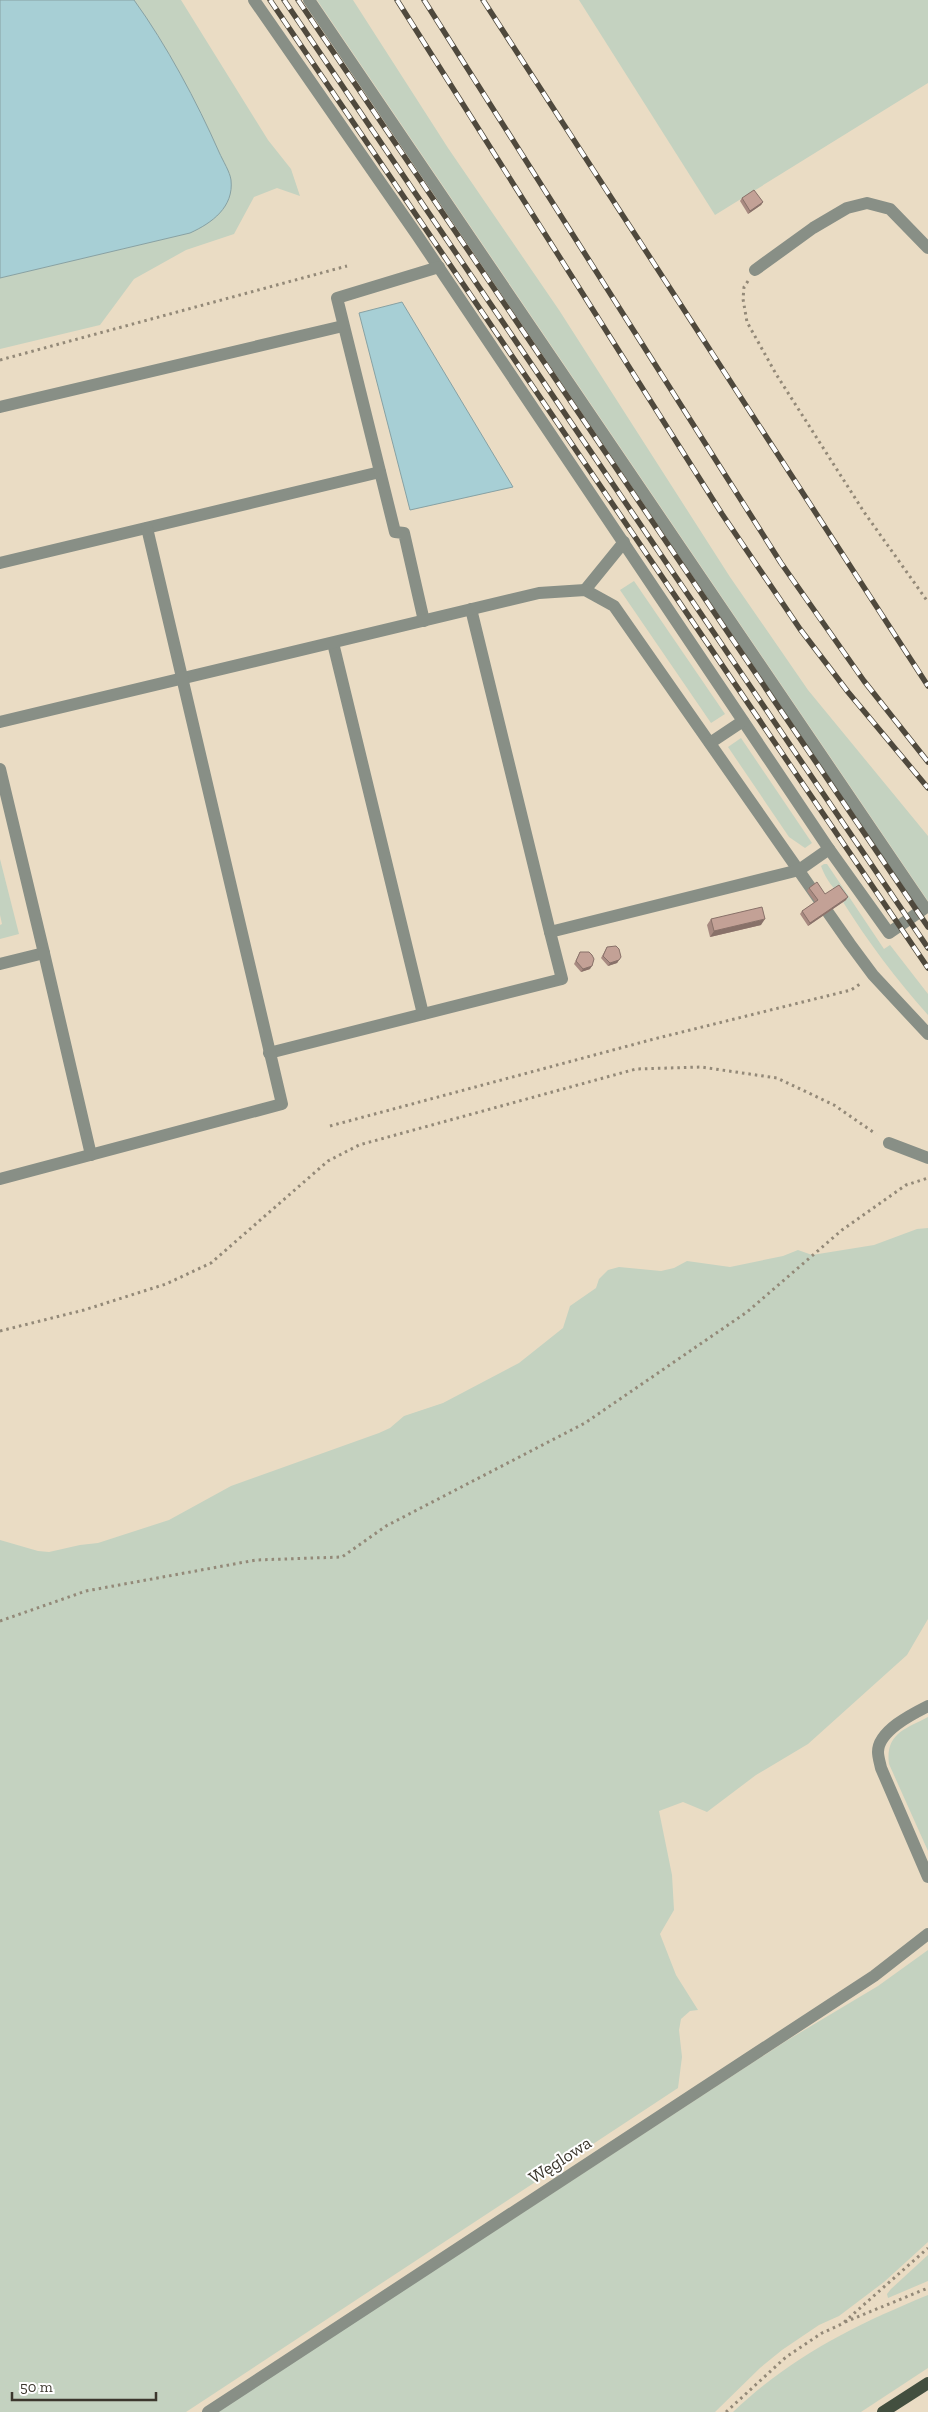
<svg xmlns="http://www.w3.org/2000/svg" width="928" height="2412" font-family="'Zilla Slab',serif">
<rect width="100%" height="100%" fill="#eadcc4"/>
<g fill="#c4d2c0">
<path d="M134,0H181L268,140L291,169L300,196L277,188L254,197L234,234L186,250L134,279L100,325L0,349V278L190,233L231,180C204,118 174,55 134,0Z"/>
<path d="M317,0H353L448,148L559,310L730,577L808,690L928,836V901Z"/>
<path d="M579,0H928V83L715,215Z"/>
<path d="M634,581L725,714L711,723L620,590Z"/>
<path d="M741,738L812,843L805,848L789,837L728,747Z"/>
<path d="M0,859L19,934L0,939V925L2,924L0,915Z"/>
<path d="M824,864H827L884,949L890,945L928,994V1015C896,979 868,942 843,902L846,900C834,890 826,880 821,866Z"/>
<path d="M928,1228V1619L907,1655L808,1744L756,1775L707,1812L683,1802L659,1811L672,1875L674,1910L660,1934L676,1975L698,2010L690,2011L681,2019L679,2030L682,2057L678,2088L186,2412H0V1540L38,1551L49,1552L80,1545L98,1543L169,1520L231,1486L379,1433L390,1428L404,1416L443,1403L519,1363L563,1328L570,1306L596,1288L599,1279L608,1270L619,1267L661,1271L674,1268L687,1261L730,1267L783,1256L798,1250L812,1255L874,1245L917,1229Z"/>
<path d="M928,1717V1851L889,1764C885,1734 905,1729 928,1717Z"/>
<path d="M928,1950V2242L884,2282L839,2316L819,2325L782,2350L760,2368L715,2412H217L786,2041L878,1986Z"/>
<path d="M928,2255V2281L888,2298L887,2294L891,2289Z"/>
<path d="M928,2295V2368L861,2412H733C792,2356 853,2326 928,2295Z"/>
</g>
<g fill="#a7cfd5" stroke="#87a1a3">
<path d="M0,0H134C166,44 197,102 219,152C223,161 230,172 231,180C234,207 212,223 190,233L0,278Z"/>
<path d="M402,302L513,487L410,510L359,313Z"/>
</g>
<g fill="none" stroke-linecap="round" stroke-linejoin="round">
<g stroke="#938978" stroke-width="3" stroke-dasharray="2.5 4" stroke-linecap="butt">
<path d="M748,281L744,287L743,299L747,322L776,374L864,512L928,602"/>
<path d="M0,360L347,266"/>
<path d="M330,1126L654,1039L851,990L860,984"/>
<path d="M0,1331L84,1310L166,1284L211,1263L328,1161L359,1145L636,1069L701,1067L777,1078L834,1105L876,1134"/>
<path d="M0,1621L86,1591L256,1560L342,1557L386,1526L585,1423L747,1312L842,1230L906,1185L928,1178"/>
<path d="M845,2322L928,2288"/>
<path d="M726,2412L786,2357L822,2333L842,2324L928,2248"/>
</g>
<g stroke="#888f86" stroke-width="12">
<path d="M254,0L417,235L829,849"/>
<path d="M755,270L813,228L847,208L867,203L890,209L928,248"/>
<path d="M0,407L343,326"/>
<path d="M0,563L380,472"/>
<path d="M585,590L624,542"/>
<path d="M471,609L550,932"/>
<path d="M424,621L404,533L395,532L337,298L439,267"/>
<path d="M333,643L423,1014"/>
<path d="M0,722L539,593L585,590L614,606L850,944L873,975L928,1034"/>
<path d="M710,743L743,721"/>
<path d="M0,769L44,953L0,964"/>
<path d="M44,953L91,1155"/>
<path d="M269,1053L562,979L550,932L799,870L829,849L889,933L925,908L309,0"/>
<path d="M889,1143L928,1158"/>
<path d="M0,1179L282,1104L147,528"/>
<path d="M928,1706C912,1714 878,1731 878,1752C878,1757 880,1763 881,1768L928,1877"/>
<path d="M208,2412L874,1976L928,1934"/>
</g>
<path stroke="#434f3f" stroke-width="12" d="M883,2412L928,2383"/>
<defs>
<g id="rail">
<path d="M270,0L928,968"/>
<path d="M284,0L928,948"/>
<path d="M298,0L928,927"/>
<path d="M397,0L722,514L800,629L848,692L928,788"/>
<path d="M424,0L781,563L864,681L928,762"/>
<path d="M483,0L928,686"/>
</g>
</defs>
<use href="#rail" stroke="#4f493d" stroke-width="5.5"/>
<use href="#rail" stroke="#fff" stroke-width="4" stroke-dasharray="11" stroke-linecap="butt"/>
</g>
<g fill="#a88a81">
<path d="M742,198L763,202L761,205L748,214L740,201Z"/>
<path d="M809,888L825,894L846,900L808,926L800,914L802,911L815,902L807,891Z"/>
<path d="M711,919L761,925L710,937L707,925Z"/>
<path d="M607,947L619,960L617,963L608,966L601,958Z"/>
<path d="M580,952L590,969L581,972L574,964Z"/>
</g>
<g fill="#887169">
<path d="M763,202L761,205L748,214L750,211Z"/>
<path d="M848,897L846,900L808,926L810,923Z"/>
<path d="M765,919L761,925L710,937L714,931Z"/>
<path d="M619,960L617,963L608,966L610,963Z"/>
<path d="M592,966L590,969L581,972L583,969Z"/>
</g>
<g fill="#c3a196" stroke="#887169">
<path d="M754,190L763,202L750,211L742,198Z"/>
<path d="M817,882L825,894L839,885L848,897L810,923L802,911L818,900L809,888Z"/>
<path d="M762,907L765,919L714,931L711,919Z"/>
<path d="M616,946L619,949L621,957L619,960L610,963L603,956L607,947Z"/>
<path d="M580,952H589L592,955L594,959L592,966L583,969L576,961Z"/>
</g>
<g text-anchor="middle" stroke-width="4" stroke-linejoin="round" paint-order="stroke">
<g font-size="18" fill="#3c372d" stroke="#fff">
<text transform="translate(560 2160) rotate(-33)" y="6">Węglowa</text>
</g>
</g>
<path d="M12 2392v8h144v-8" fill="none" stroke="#3c372d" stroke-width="2.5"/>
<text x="20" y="2392" font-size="15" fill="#3c372d" stroke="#ffffff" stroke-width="4" paint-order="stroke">50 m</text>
</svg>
